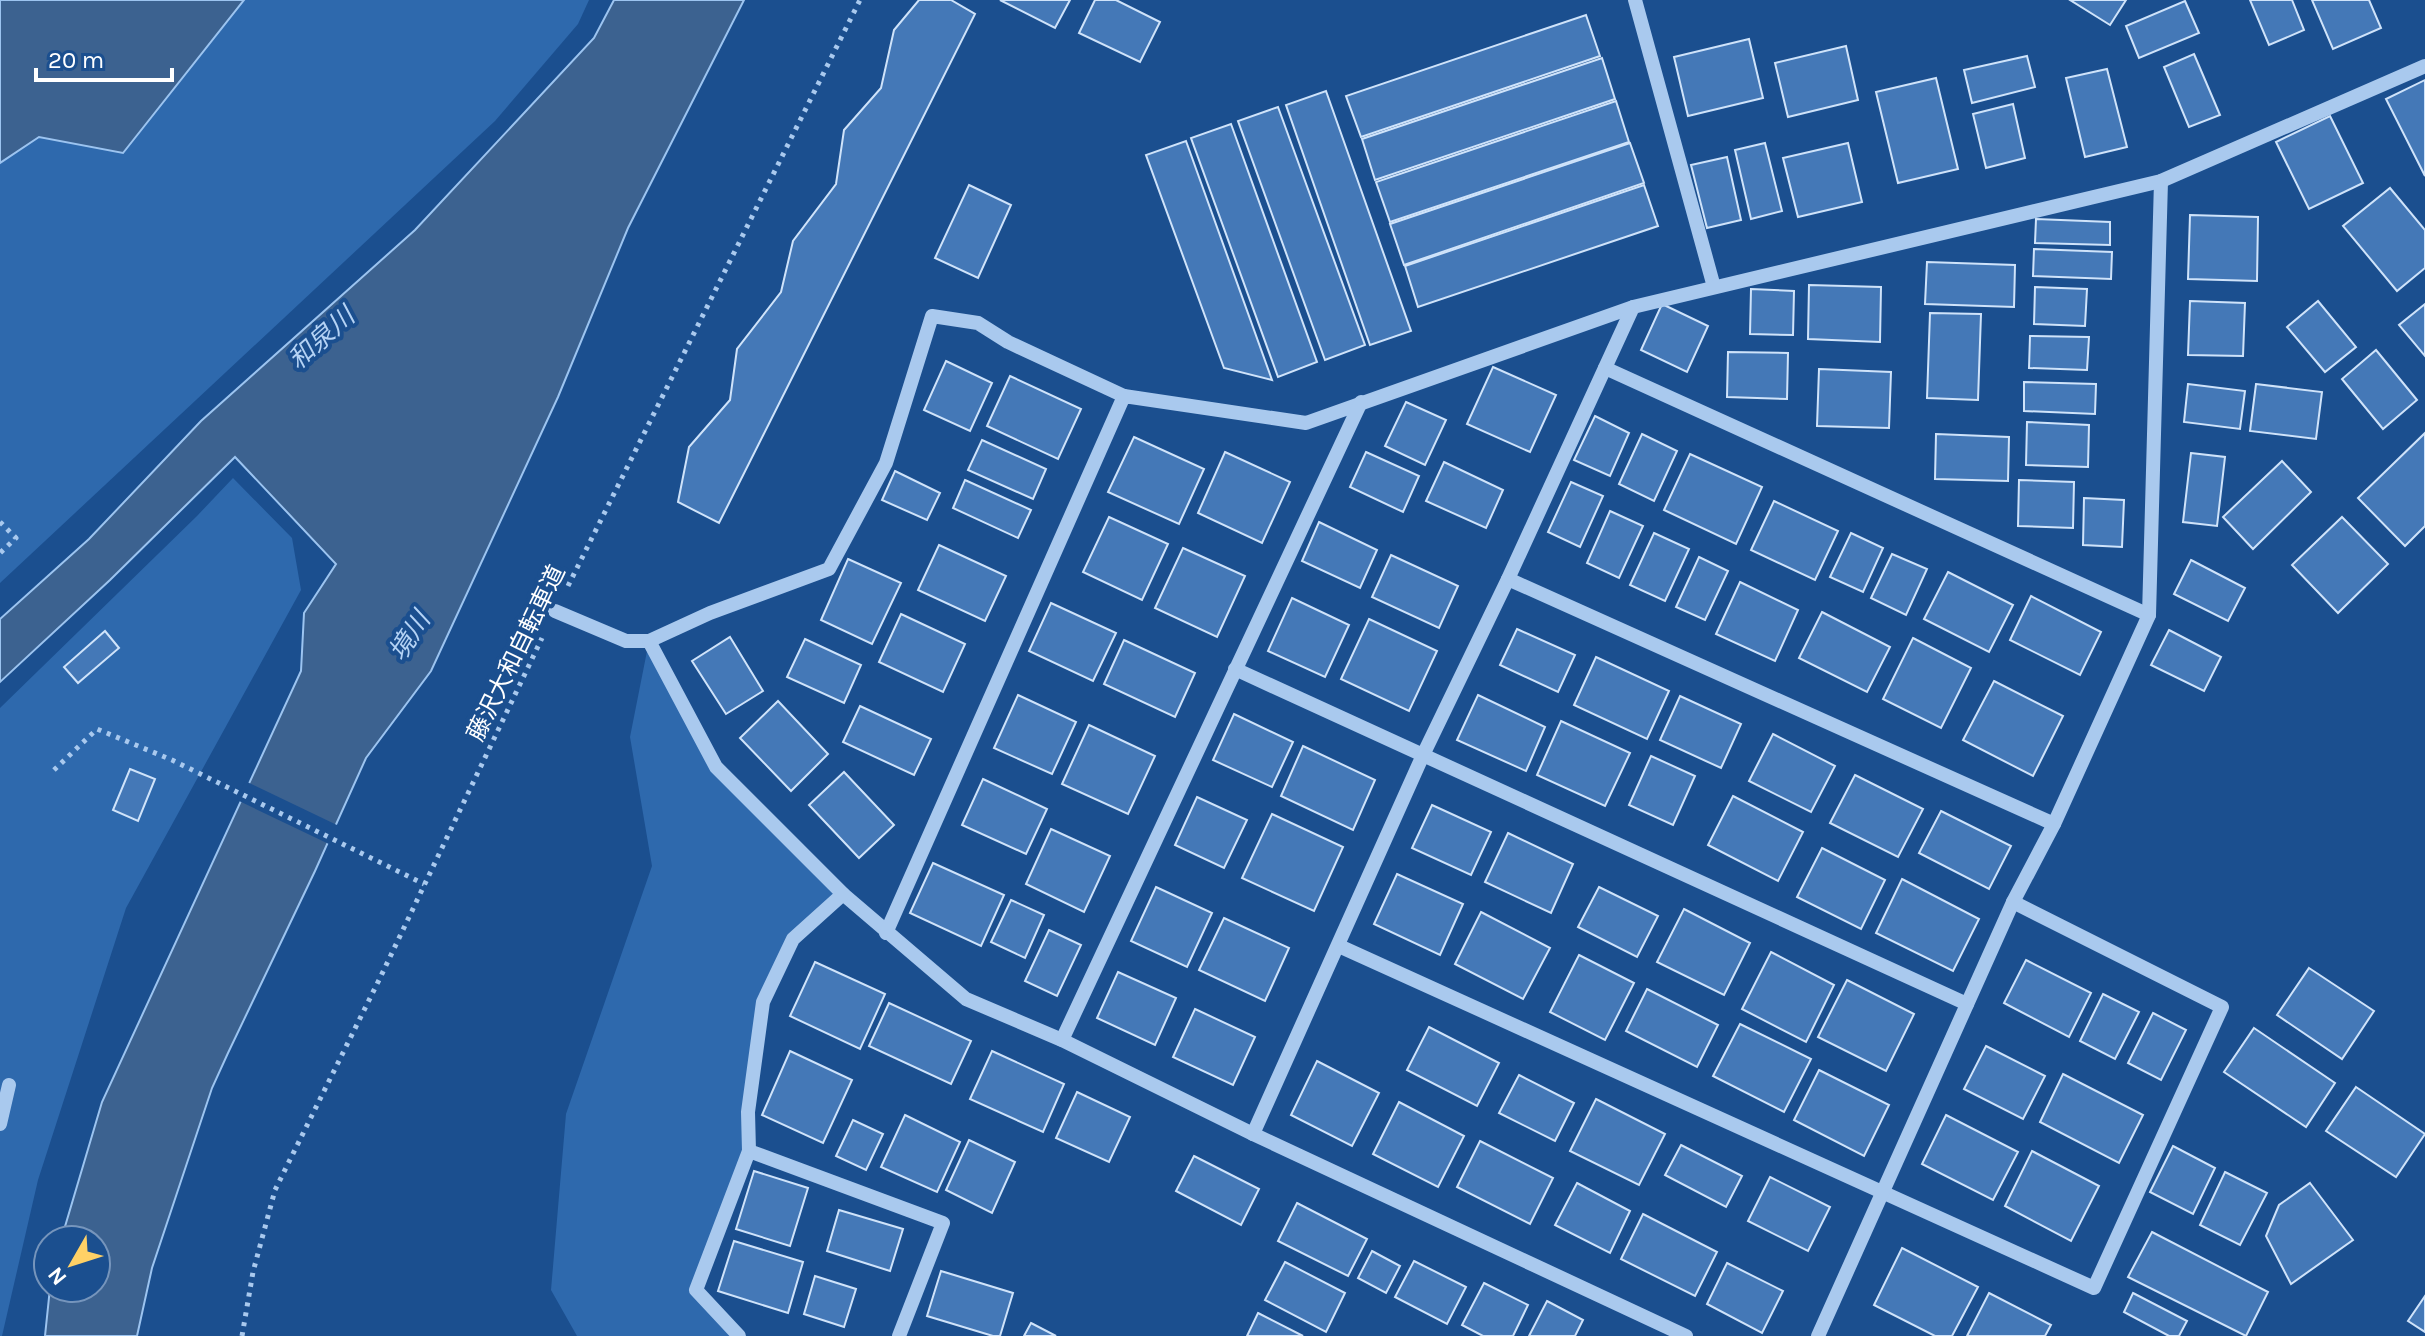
<svg xmlns="http://www.w3.org/2000/svg" width="2425" height="1336" font-family="Karla,'Noto Sans JP',sans-serif">
<rect width="100%" height="100%" fill="#1b4f8f"/>
<g fill="#2e69ad">
<path d="M0,0H589L578,24L495,121L0,583Z"/>
<path d="M233,478L292,538L301,590L126,908L38,1180L2,1336H0V708L197,516Z"/>
<path d="M649,641L716,767L843,894L793,939L763,1002L749,1151L696,1290L739,1336H577L551,1290L566,1114L652,866L630,737Z"/>
</g>
<g fill="#3c6290" stroke="#9cc4f0" stroke-width="2">
<path d="M0,0H244L123,153L39,137L0,163Z"/>
<path d="M614,0H744L628,228L558,397L431,671L366,758L315,871L228,1053L212,1088L152,1268L137,1336H45L50,1288H96V1240H61L102,1102L301,671L304,613L336,564L235,457L110,580L0,682V619L89,539L201,421L415,230L594,38Z"/>
</g>
<path fill="#1b4f8f" d="M245,781L339,826L331,845L237,800Z"/>
<g fill="#4478b7" stroke="#cfe3fa" stroke-width="2">
<path d="M919,0H951L975,14L719,523L678,502L689,447L730,400L737,349L781,292L793,241L836,184L844,130L881,88L894,30Z"/>
<path d="M1000,0H1070L1055,28Z"/>
<path d="M1095,0H1116L1160,22L1140,62L1079,33Z"/>
<path d="M2070,0H2126L2110,25Z"/>
<path d="M2250,0H2292L2304,30L2269,45Z"/>
<path d="M2312,0H2369L2381,28L2333,49Z"/>
<path d="M2185,1L2199,33L2139,58L2126,26Z"/>
<path d="M1586,15L1600,56L1361,137L1346,96Z"/>
<path d="M1749,39L1763,98L1688,116L1674,57Z"/>
<path d="M1846,46L1858,100L1788,117L1775,63Z"/>
<path d="M2194,54L2220,115L2189,127L2164,67Z"/>
<path d="M2027,56L2035,87L1972,103L1964,70Z"/>
<path d="M1602,58L1615,99L1375,180L1362,139Z"/>
<path d="M2107,69L2127,147L2085,157L2066,78Z"/>
<path d="M1936,78L1958,169L1898,183L1876,92Z"/>
<path d="M2425,80V176L2386,99Z"/>
<path d="M1326,91L1411,331L1370,345L1286,105Z"/>
<path d="M1616,101L1629,142L1390,222L1376,182Z"/>
<path d="M2013,104L2025,158L1986,168L1973,114Z"/>
<path d="M1278,107L1365,345L1325,360L1238,121Z"/>
<path d="M2330,116L2363,183L2309,209L2276,142Z"/>
<path d="M1231,124L1317,362L1278,377L1191,138Z"/>
<path d="M1186,141L1272,380L1224,368L1146,155Z"/>
<path d="M1630,143L1644,183L1404,265L1390,224Z"/>
<path d="M1765,143L1782,211L1751,219L1735,150Z"/>
<path d="M1848,143L1862,202L1798,217L1783,158Z"/>
<path d="M1727,157L1741,220L1707,228L1691,165Z"/>
<path d="M969,185L1011,205L978,278L935,258Z"/>
<path d="M1644,185L1658,226L1418,307L1405,266Z"/>
<path d="M2390,188L2425,230V268L2397,291L2343,226Z"/>
<path d="M2190,215L2258,217L2257,281L2188,279Z"/>
<path d="M2036,219L2110,222V245L2035,243Z"/>
<path d="M2034,249L2112,252L2111,279L2033,276Z"/>
<path d="M1927,262L2015,265L2014,307L1925,304Z"/>
<path d="M1809,285L1881,287L1880,342L1808,339Z"/>
<path d="M2035,287L2087,289L2085,326L2034,324Z"/>
<path d="M1751,289L1794,291L1793,335L1750,334Z"/>
<path d="M2190,301L2245,303L2243,356L2188,355Z"/>
<path d="M2318,301L2356,347L2325,372L2287,327Z"/>
<path d="M1662,304L1708,326L1687,372L1641,350Z"/>
<path d="M2425,304V356L2399,325Z"/>
<path d="M1930,313L1981,314L1978,400L1927,398Z"/>
<path d="M2030,336L2089,337L2087,370L2029,368Z"/>
<path d="M2376,350L2417,400L2383,429L2342,379Z"/>
<path d="M1728,352L1788,353L1787,399L1727,397Z"/>
<path d="M946,361L992,383L970,431L924,410Z"/>
<path d="M1493,367L1556,395L1530,452L1467,424Z"/>
<path d="M1819,369L1891,372L1889,428L1817,426Z"/>
<path d="M1010,376L1081,409L1058,459L987,426Z"/>
<path d="M2024,382L2096,384L2095,414L2024,411Z"/>
<path d="M2188,384L2245,391L2240,429L2184,422Z"/>
<path d="M2256,384L2322,392L2316,439L2250,431Z"/>
<path d="M1406,402L1446,420L1425,465L1385,446Z"/>
<path d="M1595,416L1629,433L1610,476L1574,460Z"/>
<path d="M2027,422L2089,425L2088,467L2026,465Z"/>
<path d="M2425,433V526L2405,546L2358,498Z"/>
<path d="M1642,434L1677,451L1654,501L1619,484Z"/>
<path d="M1936,434L2009,437L2008,481L1935,479Z"/>
<path d="M1134,437L1204,469L1179,524L1108,492Z"/>
<path d="M982,440L1046,469L1033,499L968,470Z"/>
<path d="M1225,452L1290,482L1262,543L1198,513Z"/>
<path d="M1366,452L1419,476L1403,512L1350,487Z"/>
<path d="M2191,453L2225,457L2217,526L2183,522Z"/>
<path d="M1690,454L1762,487L1736,544L1664,510Z"/>
<path d="M2282,461L2311,492L2253,549L2223,517Z"/>
<path d="M1444,462L1503,490L1486,528L1426,501Z"/>
<path d="M895,471L940,493L927,520L882,500Z"/>
<path d="M965,480L1031,510L1018,538L953,508Z"/>
<path d="M2019,480L2074,482L2073,528L2018,526Z"/>
<path d="M1571,482L1603,496L1580,547L1548,532Z"/>
<path d="M2084,498L2124,500L2122,547L2083,545Z"/>
<path d="M1774,501L1838,531L1815,580L1751,550Z"/>
<path d="M1610,511L1643,526L1619,578L1587,563Z"/>
<path d="M1109,517L1168,544L1142,600L1083,572Z"/>
<path d="M2342,517L2388,564L2338,613L2292,565Z"/>
<path d="M1319,522L1377,550L1360,588L1302,561Z"/>
<path d="M1654,533L1689,549L1665,601L1630,585Z"/>
<path d="M1851,533L1883,548L1863,592L1830,577Z"/>
<path d="M939,545L1006,576L985,621L918,590Z"/>
<path d="M1183,548L1245,576L1217,637L1155,608Z"/>
<path d="M1892,554L1927,569L1906,615L1871,598Z"/>
<path d="M1391,555L1458,586L1439,628L1372,597Z"/>
<path d="M1699,557L1728,571L1705,620L1676,607Z"/>
<path d="M848,559L901,583L872,644L821,620Z"/>
<path d="M2191,560L2245,588L2228,621L2174,594Z"/>
<path d="M1948,572L2013,605L1989,652L1924,619Z"/>
<path d="M1740,582L1798,610L1775,661L1716,634Z"/>
<path d="M2031,596L2101,632L2080,675L2010,640Z"/>
<path d="M1292,598L1349,625L1325,677L1268,651Z"/>
<path d="M1051,603L1116,633L1093,681L1029,651Z"/>
<path d="M1822,612L1890,647L1867,692L1799,658Z"/>
<path d="M901,614L965,644L943,692L879,662Z"/>
<path d="M1369,619L1437,651L1409,711L1341,679Z"/>
<path d="M1517,629L1575,655L1558,692L1500,665Z"/>
<path d="M2169,630L2221,657L2204,691L2151,665Z"/>
<path d="M105,631L119,648L78,683L64,667Z"/>
<path d="M730,637L763,691L726,714L692,661Z"/>
<path d="M1913,638L1971,668L1941,728L1883,699Z"/>
<path d="M805,639L861,665L844,703L787,677Z"/>
<path d="M1124,640L1195,673L1175,717L1104,684Z"/>
<path d="M1596,657L1669,691L1647,739L1574,705Z"/>
<path d="M1994,681L2063,716L2033,776L1963,740Z"/>
<path d="M1018,695L1076,722L1052,774L994,748Z"/>
<path d="M1478,695L1545,727L1526,771L1457,740Z"/>
<path d="M1680,696L1741,724L1721,768L1660,740Z"/>
<path d="M778,701L828,754L791,791L740,738Z"/>
<path d="M860,706L931,739L914,775L843,742Z"/>
<path d="M1234,714L1293,742L1272,787L1213,760Z"/>
<path d="M1561,721L1630,753L1605,806L1537,775Z"/>
<path d="M1089,725L1155,756L1128,814L1062,784Z"/>
<path d="M1773,734L1835,766L1811,812L1749,781Z"/>
<path d="M1303,746L1375,780L1353,830L1281,796Z"/>
<path d="M1651,756L1695,776L1673,825L1629,805Z"/>
<path d="M130,769L155,779L138,821L113,810Z"/>
<path d="M844,772L894,825L859,858L809,805Z"/>
<path d="M1855,775L1923,809L1898,857L1830,823Z"/>
<path d="M983,779L1047,809L1026,854L962,825Z"/>
<path d="M1733,796L1803,832L1778,881L1708,845Z"/>
<path d="M1197,797L1247,820L1224,868L1175,845Z"/>
<path d="M1432,805L1491,832L1471,875L1412,848Z"/>
<path d="M1941,811L2011,846L1989,889L1919,853Z"/>
<path d="M1272,814L1343,847L1314,911L1242,878Z"/>
<path d="M1051,829L1110,856L1084,912L1026,884Z"/>
<path d="M1508,833L1573,864L1551,913L1485,882Z"/>
<path d="M1822,848L1885,880L1861,929L1797,897Z"/>
<path d="M933,863L1004,895L981,946L910,913Z"/>
<path d="M1397,874L1463,904L1440,955L1374,924Z"/>
<path d="M1902,879L1979,919L1953,971L1876,933Z"/>
<path d="M1156,887L1212,913L1187,967L1131,941Z"/>
<path d="M1599,887L1658,916L1637,957L1578,927Z"/>
<path d="M1011,900L1044,915L1025,958L991,942Z"/>
<path d="M1684,909L1750,943L1724,995L1657,962Z"/>
<path d="M1481,912L1550,948L1523,999L1455,964Z"/>
<path d="M1224,918L1289,948L1265,1001L1199,970Z"/>
<path d="M1049,930L1081,945L1057,996L1025,981Z"/>
<path d="M1771,952L1834,985L1806,1042L1742,1009Z"/>
<path d="M1579,955L1634,983L1605,1040L1550,1012Z"/>
<path d="M2026,960L2091,993L2069,1037L2004,1003Z"/>
<path d="M815,962L885,994L860,1049L790,1016Z"/>
<path d="M2309,968L2374,1011L2342,1059L2277,1015Z"/>
<path d="M1118,972L1176,998L1155,1045L1097,1018Z"/>
<path d="M1847,980L1914,1014L1886,1071L1818,1037Z"/>
<path d="M1647,989L1718,1025L1697,1067L1626,1031Z"/>
<path d="M2103,994L2139,1012L2115,1059L2080,1041Z"/>
<path d="M889,1003L971,1041L951,1084L869,1046Z"/>
<path d="M1195,1009L1255,1037L1233,1085L1173,1057Z"/>
<path d="M2153,1013L2186,1030L2161,1080L2128,1063Z"/>
<path d="M1740,1024L1811,1059L1784,1112L1713,1076Z"/>
<path d="M1429,1027L1499,1063L1477,1106L1407,1070Z"/>
<path d="M2254,1028L2335,1083L2306,1127L2224,1072Z"/>
<path d="M1986,1046L2045,1076L2023,1119L1964,1089Z"/>
<path d="M790,1051L852,1080L823,1143L762,1115Z"/>
<path d="M992,1051L1064,1084L1043,1132L970,1099Z"/>
<path d="M1317,1061L1379,1093L1352,1146L1291,1115Z"/>
<path d="M1819,1070L1889,1105L1864,1156L1794,1120Z"/>
<path d="M2063,1074L2143,1115L2119,1163L2040,1122Z"/>
<path d="M1519,1075L1574,1103L1555,1141L1499,1113Z"/>
<path d="M2356,1087L2425,1134L2396,1177L2326,1131Z"/>
<path d="M1077,1092L1130,1117L1109,1162L1056,1138Z"/>
<path d="M1596,1099L1665,1134L1639,1185L1570,1151Z"/>
<path d="M1399,1102L1464,1136L1438,1187L1373,1154Z"/>
<path d="M905,1115L960,1142L937,1192L881,1167Z"/>
<path d="M1946,1115L2018,1152L1993,1200L1922,1164Z"/>
<path d="M853,1120L883,1134L866,1170L836,1156Z"/>
<path d="M969,1140L1015,1162L992,1213L946,1190Z"/>
<path d="M1480,1141L1553,1178L1530,1224L1457,1187Z"/>
<path d="M1681,1145L1742,1176L1726,1207L1665,1175Z"/>
<path d="M2173,1146L2215,1168L2193,1214L2150,1192Z"/>
<path d="M2032,1151L2099,1186L2071,1241L2005,1206Z"/>
<path d="M1194,1156L1259,1189L1241,1225L1176,1191Z"/>
<path d="M754,1171L808,1188L790,1246L736,1229Z"/>
<path d="M2225,1172L2267,1193L2240,1245L2200,1225Z"/>
<path d="M1770,1177L1830,1207L1808,1251L1748,1221Z"/>
<path d="M1577,1183L1630,1211L1610,1253L1555,1225Z"/>
<path d="M2310,1183L2353,1240L2291,1284L2266,1236L2279,1205Z"/>
<path d="M1297,1203L1367,1239L1348,1276L1278,1241Z"/>
<path d="M839,1210L903,1229L890,1271L827,1251Z"/>
<path d="M1643,1214L1717,1252L1695,1296L1621,1259Z"/>
<path d="M2152,1232L2268,1292L2246,1336L2128,1277Z"/>
<path d="M734,1241L803,1262L788,1313L718,1291Z"/>
<path d="M1902,1248L1978,1287L1952,1336H1935L1874,1305Z"/>
<path d="M1372,1251L1400,1266L1386,1293L1358,1278Z"/>
<path d="M1414,1261L1466,1287L1447,1324L1395,1297Z"/>
<path d="M1285,1262L1345,1293L1326,1332L1265,1300Z"/>
<path d="M1727,1263L1783,1291L1762,1333L1707,1304Z"/>
<path d="M941,1271L1013,1293L1000,1336H993L927,1316Z"/>
<path d="M815,1276L856,1289L844,1327L804,1314Z"/>
<path d="M1484,1283L1528,1305L1513,1336H1483L1462,1325Z"/>
<path d="M1989,1293L2051,1325L2045,1336H1967Z"/>
<path d="M2133,1293L2187,1321L2179,1336H2169L2124,1312Z"/>
<path d="M2425,1296V1332L2408,1321Z"/>
<path d="M1547,1301L1583,1320L1575,1336H1529Z"/>
<path d="M1258,1313L1303,1336H1247Z"/>
<path d="M1031,1323L1056,1336H1024Z"/>
</g>
<g fill="none" stroke-linecap="round" stroke-linejoin="round">
<g stroke="#a9c9ee" stroke-width="5" stroke-dasharray="4 6" stroke-linecap="butt">
<path d="M0,522L16,538L0,553"/>
<path d="M568,586L860,0"/>
<path d="M54,770L97,729L172,760L424,884"/>
<path d="M242,1336L253,1272L275,1190L380,978L542,638"/>
</g>
<g stroke="#a9c9ee" stroke-width="14">
<path d="M1635,0L1714,287"/>
<path d="M1605,368L2149,615"/>
<path d="M1508,579L2054,824"/>
<path d="M555,611L626,641H649L716,767L843,894L966,999L1062,1040L1253,1134L1686,1336"/>
<path d="M649,641L710,613L829,569L886,463L932,316L978,323L1008,342L1124,396"/>
<path d="M1235,669L1967,1004"/>
<path d="M843,894L793,939L763,1002L748,1112L749,1151L943,1223L899,1336"/>
<path d="M886,933L1124,396L1306,423L1633,307L2161,181L2425,66"/>
<path d="M1339,946L2094,1288L2222,1007L2013,902"/>
<path d="M1062,1040L1361,402"/>
<path d="M0,1124L9,1085"/>
<path d="M1253,1134L1423,755L1508,579L1633,307"/>
<path d="M739,1336L696,1290L749,1151"/>
<path d="M1818,1336L2013,902L2054,824L2149,615L2161,181"/>
</g>
</g>
<g text-anchor="middle" stroke-width="8" stroke-linejoin="round" paint-order="stroke">
<g font-size="24" fill="#fff" stroke="#1b4f8f">
<text transform="translate(516 653) rotate(-64)" y="8">藤沢大和自転車道</text>
</g>
<g font-size="26" font-style="italic" fill="#b5d3f5" stroke="#1b4f8f">
<text transform="translate(321 338) rotate(-42)" y="9">和泉川</text>
<text transform="translate(409 636) rotate(-57)" y="9">境川</text>
</g>
</g>
<g transform="translate(72 1264) rotate(231)"><circle r="38" fill="#1b4f8f" stroke="#7695bc" stroke-width="2"/>
<path d="M0-6L14 30L0 20L-14 30Z" fill="#ffd166"/>
<text y="-12" font-size="22" font-weight="bold" text-anchor="middle" fill="#ffffff">N</text>
</g>
<path d="M36 68v12h136v-12" fill="none" stroke="#ffffff" stroke-width="4"/>
<text x="48" y="68" font-size="24" fill="#ffffff" stroke="#1b4f8f" stroke-width="6" paint-order="stroke">20 m</text>
</svg>
